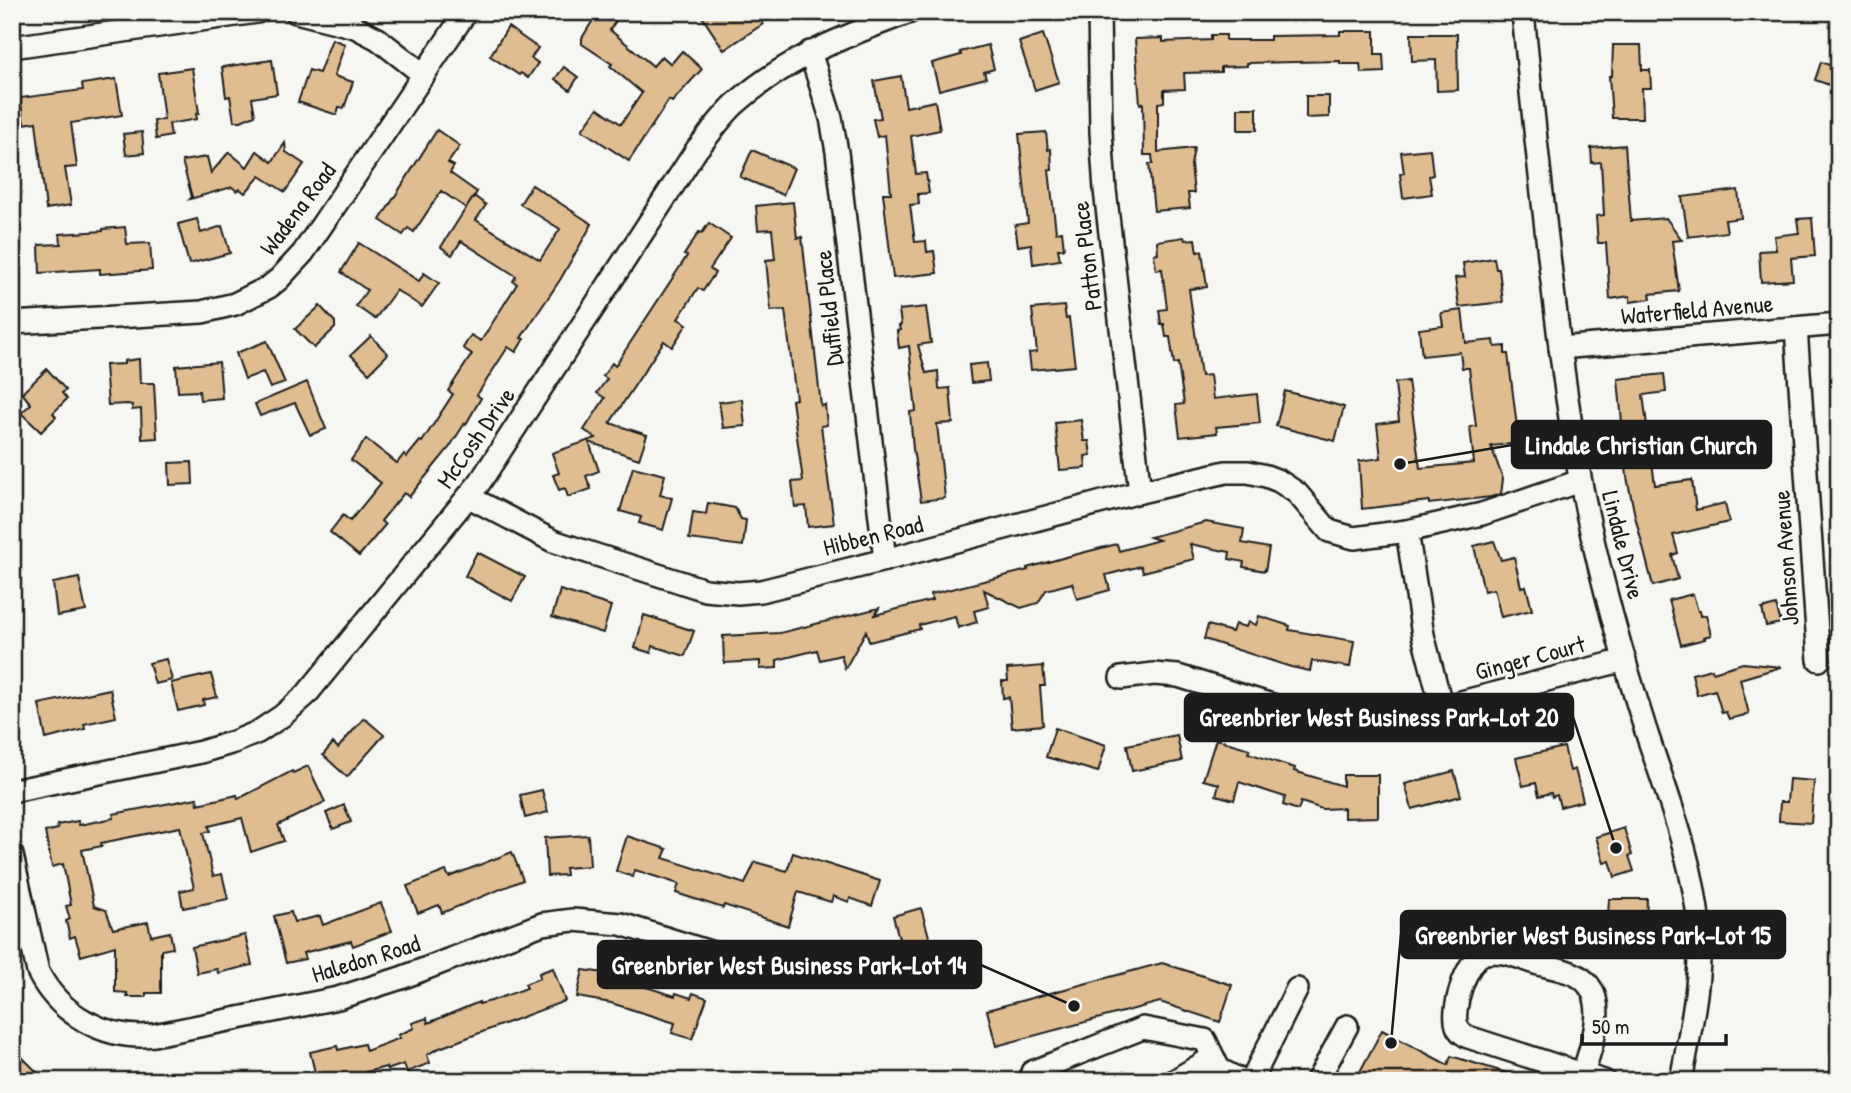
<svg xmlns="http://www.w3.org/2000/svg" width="1851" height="1093" font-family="'Patrick Hand',sans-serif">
<rect width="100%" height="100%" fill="#f6f6f2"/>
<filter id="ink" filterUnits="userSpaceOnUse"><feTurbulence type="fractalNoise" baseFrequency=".0143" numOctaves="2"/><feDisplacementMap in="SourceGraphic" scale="14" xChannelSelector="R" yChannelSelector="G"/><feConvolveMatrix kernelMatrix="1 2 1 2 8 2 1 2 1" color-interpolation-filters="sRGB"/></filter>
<g filter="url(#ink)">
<g fill="#dfbd91" stroke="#1c1c1c" stroke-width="2">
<path d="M598,12H607L617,19L610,30L653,66L662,56L671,64L682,51L702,69L672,102L669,100L629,161L582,130L598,108L621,124L642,93L610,66L612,64L582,44V38Z"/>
<path d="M699,12H755L763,24L724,50Z"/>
<path d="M508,27L538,48L531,58L538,63L528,78L521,73L519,75L490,56Z"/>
<path d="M1340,31H1375V54H1383L1384,72L1361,73L1360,64H1340V61L1247,63V66L1221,67V72L1184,73L1185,89L1164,90V102L1158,103V152L1194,148L1191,165L1194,193H1188L1190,208L1154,211L1149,164H1153L1152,155H1144L1143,103L1140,104L1135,39L1163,38V42L1211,40V35H1226V40H1270V36L1340,35Z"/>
<path d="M1043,34L1059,82L1035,90L1019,42Z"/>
<path d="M1411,34H1457L1458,90L1437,91L1436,60L1412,61Z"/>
<path d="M332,39L345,44L334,76L353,82L344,108L339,107L337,115L298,102L309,70L319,73Z"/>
<path d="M988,45L994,69L984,72L986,78L939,90L932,63L961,55L960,52Z"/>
<path d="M1613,45H1641L1642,70H1650L1651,88H1642L1643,118H1612L1609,76H1612Z"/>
<path d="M272,60L277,94L252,98L255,115L241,121H234L230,96L226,97L222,67Z"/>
<path d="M1821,62L1835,67L1829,85L1815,80Z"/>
<path d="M564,67L578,77L570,90L555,79Z"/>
<path d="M192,68L199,113L196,114L197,119L169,124L171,136L156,139L154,121L164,119L158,73Z"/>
<path d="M901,76L906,107L935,101L940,130L911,136L916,174L926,173L929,193L918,194L919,204L910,205L915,242L926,241L927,252L934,251L937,273L893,278L883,193H891L885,135L877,137L873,119L881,118L874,81Z"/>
<path d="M116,79L122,115L71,123L77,167L65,168L71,205L46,209L36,122L24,124L20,98L83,90L82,84Z"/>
<path d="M1306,96H1329V117L1306,118Z"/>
<rect x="1238" y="108" width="19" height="22"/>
<path d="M437,130L460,146L448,163L454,166L450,173L477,192L467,207L474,196L486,205L476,220L540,260L560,229L520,204L532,185L592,224L560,280L521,338L524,339L516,352L508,347L477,395L481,398L466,424L465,423L449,448L409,497L404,493L381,521L385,525L359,556L330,532L343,515L350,521L381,483L351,460L366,439L397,463L404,454L407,457L420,441L422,442L453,394L448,391L472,354L463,348L471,335L481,341L517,284L513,281L516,276L461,241L452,255L441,247L466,208L441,191L414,232L408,228L403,235L380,220Z"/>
<path d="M142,132L144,153L126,155L123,134Z"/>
<path d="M1046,132L1048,150L1051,149L1052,170H1049L1056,232L1062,231L1064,249H1058L1060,260L1033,264L1031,244L1018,246L1015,225L1028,223L1019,134Z"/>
<path d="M285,143L286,152L304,164L285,192L260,176L245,193L240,189L237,191L232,187L190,199L192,197L182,161L207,157L211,173L229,152L247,167L257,151L272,162Z"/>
<path d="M1625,145L1631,221L1666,218L1682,240L1672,241L1679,291L1650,294L1651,299L1630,302V296L1610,299L1606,243H1598L1596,216L1604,215L1601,162L1592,163L1591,148Z"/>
<path d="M1430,149L1433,175L1429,176L1432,194L1403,198L1400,174L1404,173L1401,152Z"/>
<path d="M752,150L794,168L783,195L740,177Z"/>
<path d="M1738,190L1741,218L1725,220L1727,232L1688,237L1682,197Z"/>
<path d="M793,202L797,238L802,237L821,406L825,405L827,425L821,426L834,524L808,527L806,506L795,507L792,482L803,481L792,400L796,399L785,310L771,311L766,260L775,259L772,229L758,230L756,206Z"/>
<path d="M1812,218L1815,256L1791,258L1793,280L1761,282L1759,251L1776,250L1774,236L1799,233L1797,219Z"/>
<path d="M197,219L201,233L222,226L230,253L189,264L178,224Z"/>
<path d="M709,223L731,238L710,269L715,273L703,291L698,288L678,319L687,324L672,347L664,341L610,423L647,435L639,459L589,442L599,471L586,476L591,489L568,497L565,488L559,490L553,475L559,473L552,453L596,438L584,430L605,398L597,393L607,379L603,376L612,363L615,366L687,256L684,255L699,232L702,233Z"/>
<path d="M125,227L127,244L150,243L152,270L100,274V269L40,273L39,245L61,244L60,234L103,231V229Z"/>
<path d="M1184,237L1185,240L1195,239L1197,252L1202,251L1207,287L1189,289L1201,376L1210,375L1213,399L1257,394L1260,423L1216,427L1217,433L1180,437L1176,405L1184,404L1178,363L1174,364L1170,337H1166L1164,324H1161L1159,310L1167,309L1162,269L1156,270L1154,254L1158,253L1157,241Z"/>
<path d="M359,243L419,281L424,273L439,283L422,307L396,290L375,319L356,306L367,290L341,272Z"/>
<path d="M1494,258L1496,269H1499L1503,302L1459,307L1455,278L1465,277L1463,263Z"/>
<path d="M320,306L335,322V328L314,348L295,329Z"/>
<path d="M1064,306L1066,319L1069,318L1075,366L1031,370L1029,353L1037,352L1032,309Z"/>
<path d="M926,307L931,343L918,345L926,373L938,371L939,389L950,388L953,423L937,424L945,498L921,501L913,449L910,412L916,411L909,346L899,348L897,331L900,330L899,326L901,325L899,310Z"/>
<path d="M1462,310L1466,343L1494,340L1495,347L1505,346V354H1508L1519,443L1491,446L1503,479L1501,494L1491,497L1429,504V501L1362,509L1359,461L1381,458L1377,424L1399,421L1395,383L1408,381L1420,468L1474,463L1470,427L1476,426L1469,368H1462L1460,352L1422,356L1419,329L1443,326L1441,313Z"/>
<path d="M371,336L388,354L369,373L351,355Z"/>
<path d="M267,341L285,383L270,388L263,372L245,379L236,353Z"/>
<path d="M139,359L140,383H154L157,438L142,439L141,409L132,410V405L128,404L108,405L105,365L124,364V361Z"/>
<path d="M219,362L222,398L200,400L199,391L178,392L176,366Z"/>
<path d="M987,363L989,381L971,383L969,365Z"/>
<path d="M47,369L66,390L62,393L67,399L53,413L56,417L41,432L21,413L31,404L22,393Z"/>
<path d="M1664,374L1666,392L1643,395L1655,485L1692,480L1696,510L1725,503L1729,522L1673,535L1678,553L1672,555L1678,579L1653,586L1635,516L1627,477L1618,379Z"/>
<path d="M307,382L326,429L310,435L295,403L260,416L255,404Z"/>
<path d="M1285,391L1344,407L1335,441L1276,426Z"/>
<path d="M742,399L745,426L723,428L719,402Z"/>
<path d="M1081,420L1084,441H1089L1091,455L1085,456L1086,468L1060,470L1055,423Z"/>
<path d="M192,462L193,484L170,485L169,463Z"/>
<path d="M633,467L665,475L660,495L672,498L663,530L639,523L641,517L620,511Z"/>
<path d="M708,503L735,508L741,519L746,520L743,546L689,539L693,512L706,514Z"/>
<path d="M1206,522L1244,529L1242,543L1269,548L1265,571L1243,567L1244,562L1229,559L1230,552L1190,544L1194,559L1143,572L1141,566L1106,575L1110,590L1077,599L1072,583L1046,590L1038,603L1021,608L984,590L989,607L974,611L977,622L958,628L955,616L919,625L920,629L869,642L866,631L845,669L841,655L820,660L817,650L777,660V668L760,669V661L724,663L723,636L780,633L879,608L875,615L932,600L931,594L1028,570L1027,568L1066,557L1117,544L1119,551L1159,540L1150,537Z"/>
<path d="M1494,541L1501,560L1514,557L1521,587L1526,586L1532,610L1501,617L1494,589L1484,591L1474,546Z"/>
<path d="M477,552L525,577L512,601L465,576Z"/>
<path d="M79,578L86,611L57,616L53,583Z"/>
<path d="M560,590L611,606L603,633L552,617Z"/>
<path d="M1693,594L1698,611H1700L1701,616L1706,615L1711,635L1704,637L1705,639L1681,645L1669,600Z"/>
<path d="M1776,605L1781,623L1766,626L1762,609Z"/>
<path d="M644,615L694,631L685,656L653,646L651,653L635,648Z"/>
<path d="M1259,616L1290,626L1289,630L1354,641L1350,667L1312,661L1310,671L1291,667L1204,639L1208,625L1232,632L1235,624L1246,627L1248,622L1256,625Z"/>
<path d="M166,659L172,680L155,684L149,663Z"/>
<path d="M1743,663L1781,667L1740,679L1749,714L1729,719L1726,712L1722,713L1715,690L1697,695L1692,674L1712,669L1713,672Z"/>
<path d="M1043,666L1045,686H1040L1043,725L1012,728L1009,697L1003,698L1002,681H1008L1007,669Z"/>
<path d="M211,674L217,697L203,700L204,705L178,711L171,683Z"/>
<path d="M110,689L116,717L84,724L85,729L46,739L39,704Z"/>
<path d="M364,718L384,735L347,777L323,755L333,743L338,748Z"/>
<path d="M1055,728L1106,745L1098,772L1046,757Z"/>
<path d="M1177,735L1182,761L1132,771L1127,745Z"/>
<path d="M1216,739L1250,749L1248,753L1295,768L1294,771L1343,786V775H1378V817L1344,818V808L1322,809L1301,802L1298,810L1283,805L1285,797L1239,782L1234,800L1216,795L1219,784L1203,780Z"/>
<path d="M1564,747L1570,771L1575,769L1583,801L1560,807L1557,795L1552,797L1551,793L1539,796L1536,783L1523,786L1516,758Z"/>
<path d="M308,766L325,802L278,825L284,841L251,852L242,818L209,826L210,831L203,833L213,876L222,874L228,899L183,908L180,891L194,888L180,827L101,843L102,846L82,850L94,906L106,910L113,929L148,922L151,936L170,932L173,948L161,950V993H146V997H127V993L115,992V946L81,956L75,936L70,938L66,921L70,919L66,906L71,905L63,864L52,867L45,832L58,829L57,825L78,821L79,825L114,818L113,814L197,798L198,804L237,795L238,799L292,771L293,773Z"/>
<path d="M1454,771L1461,796L1412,809L1405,784Z"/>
<path d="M1789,779L1814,781L1811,823L1779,821L1780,802H1787Z"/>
<path d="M542,790L548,812L525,818L520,795Z"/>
<path d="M344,805L351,822L333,829L326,813Z"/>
<path d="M1624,828L1632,855L1629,856L1634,871L1615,877L1610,861L1604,863L1596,837Z"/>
<path d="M588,835L590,866L565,868L566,875L547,876L545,838Z"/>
<path d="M627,836L667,849L663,858L745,884L755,862L787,871L793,853L880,881L872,906L850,898L849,902L833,896L831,902L798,892L788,926L724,905L723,908L676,893L679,884L635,870L633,877L616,871Z"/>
<path d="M512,852L523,880L442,913L439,905L418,913L407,886L446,871L449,877Z"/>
<path d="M1609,899H1647L1646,921L1635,920L1633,950L1606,949Z"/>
<path d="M381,903L392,931L353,946L351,941L303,953L305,959L286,963L274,916L291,912L294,922L320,916L323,925Z"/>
<path d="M921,908L939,972L924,963L909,967L903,946H901L893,916Z"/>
<path d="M245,935L252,965L218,973L217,969L197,973L192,947Z"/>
<path d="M1162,963L1232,985L1220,1022L1160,1002L996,1046L987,1010Z"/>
<path d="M553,968L565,1001L437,1049L427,1055L430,1063L407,1072L404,1064L387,1070L386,1067L330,1081H317L310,1052L337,1046L338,1050L364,1044L366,1051L400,1038L398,1035L414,1028L412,1023L427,1018L428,1023L479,1002V1004L491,1001L527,988L525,984L540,978L539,973Z"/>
<path d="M583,970L626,976L625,978L636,980V984L675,996L676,993L691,998L693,993L707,998L692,1039L672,1033L675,1023L611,1003L577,997Z"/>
<path d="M1382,1030L1448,1065L1451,1056L1520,1077L1519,1081H1355Z"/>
<path d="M12,1047L36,1071L27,1081H12Z"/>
</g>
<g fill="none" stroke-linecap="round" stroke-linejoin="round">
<defs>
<g id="minor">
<path d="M296,12L355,27L378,39L424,75"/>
<path d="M1099,12L1101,132L1105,190L1140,492"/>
<path d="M1523,12C1531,99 1541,186 1551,273C1561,357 1571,440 1589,522C1604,591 1624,661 1645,728C1666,793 1694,860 1699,929C1702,979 1690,1031 1681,1081"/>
<path d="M12,47L257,12"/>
<path d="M810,52L831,118L837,152L885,560"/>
<path d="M12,323L202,312L235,304L269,287L279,279L303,253L466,12"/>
<path d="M1796,328L1819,660"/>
<path d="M1560,348L1839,324"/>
<path d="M469,497L553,541L705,590L738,593L761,591L885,560L1140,492L1226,472H1248L1266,476L1279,481L1297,493L1329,531L1354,538L1407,531"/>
<path d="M1121,678L1154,674L1178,676L1321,720L1344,723L1383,722L1625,660"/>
<path d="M1442,708L1423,635L1407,531L1482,514L1580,481"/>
<path d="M12,791L201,752L234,742L258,732L282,716L306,695L480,482L697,149C710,134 721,117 735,104C786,58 847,35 910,12"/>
<path d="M12,855L38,972C59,1014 106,1041 154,1035L338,998L401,978L542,924L573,920L621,924L773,972L817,975L840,970"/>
<path d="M1583,1074C1591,1045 1613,994 1576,975C1564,969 1548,967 1535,963C1520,958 1499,948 1483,954C1466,961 1451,1010 1457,1026C1459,1032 1463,1034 1468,1037L1604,1081"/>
<path d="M1046,1081L1032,1072L1143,1028L1205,1040L1219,1069L1242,1081"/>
<path d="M1174,1081L1213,1057"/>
<path d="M1251,1081L1297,989"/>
<path d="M1317,1081L1347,1026"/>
</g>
</defs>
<use href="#minor" stroke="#1c1c1c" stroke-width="26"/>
<use href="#minor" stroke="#f6f6f2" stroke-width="21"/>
</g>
</g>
<g text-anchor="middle" stroke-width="5" stroke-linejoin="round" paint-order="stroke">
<g font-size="24" fill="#1c1c1c" stroke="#f6f6f2">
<text transform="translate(298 209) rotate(-53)" y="8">Wadena Road</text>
<text transform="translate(1087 256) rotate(-97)" y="8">Patton Place</text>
<text transform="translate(829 308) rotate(-96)" y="8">Duffield Place</text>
<text transform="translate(1697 310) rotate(-5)" y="8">Waterfield Avenue</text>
<text transform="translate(476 438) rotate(-55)" y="8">McCosh Drive</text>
<text transform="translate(873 536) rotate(-14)" y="8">Hibben Road</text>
<text transform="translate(1623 545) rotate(76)" y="8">Lindale Drive</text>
<text transform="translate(1786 558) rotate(-94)" y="8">Johnson Avenue</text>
<text transform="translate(1530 658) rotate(-15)" y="8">Ginger Court</text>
<text transform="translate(366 959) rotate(-17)" y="8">Haledon Road</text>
</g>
</g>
<path fill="none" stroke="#1c1c1c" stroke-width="2.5" d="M1400 464L1512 445M1616 848L1573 717M1391 1043L1401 934M1074 1006L981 965"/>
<g fill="#1c1c1c" stroke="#f6f6f2" stroke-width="2.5">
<circle cx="1400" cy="464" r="7"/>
<circle cx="1616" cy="848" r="7"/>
<circle cx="1391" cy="1043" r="7"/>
<circle cx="1074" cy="1006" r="7"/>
</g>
<g fill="#1c1c1c" stroke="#1c1c1c" stroke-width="2.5">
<rect x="1512" y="421" width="259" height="47" rx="7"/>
<rect x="1185" y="694" width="388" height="47" rx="7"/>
<rect x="1401" y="911" width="384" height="47" rx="7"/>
<rect x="598" y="941" width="383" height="47" rx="7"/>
</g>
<g font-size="26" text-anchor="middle" font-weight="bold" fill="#fff">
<text x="1641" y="454">Lindale Christian Church</text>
<text x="1379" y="726">Greenbrier West Business Park-Lot 20</text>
<text x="1593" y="944">Greenbrier West Business Park-Lot 15</text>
<text x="789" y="974">Greenbrier West Business Park-Lot 14</text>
</g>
<rect width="1851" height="1093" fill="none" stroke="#f6f6f2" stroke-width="42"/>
<rect x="21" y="21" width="1809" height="1051" fill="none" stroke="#1c1c1c" stroke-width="2.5" filter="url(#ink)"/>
<path d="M1582 1034v10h144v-10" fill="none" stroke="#1c1c1c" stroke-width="3.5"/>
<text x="1592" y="1034" font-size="21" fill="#1c1c1c" stroke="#f6f6f2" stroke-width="5" paint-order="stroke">50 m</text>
</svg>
